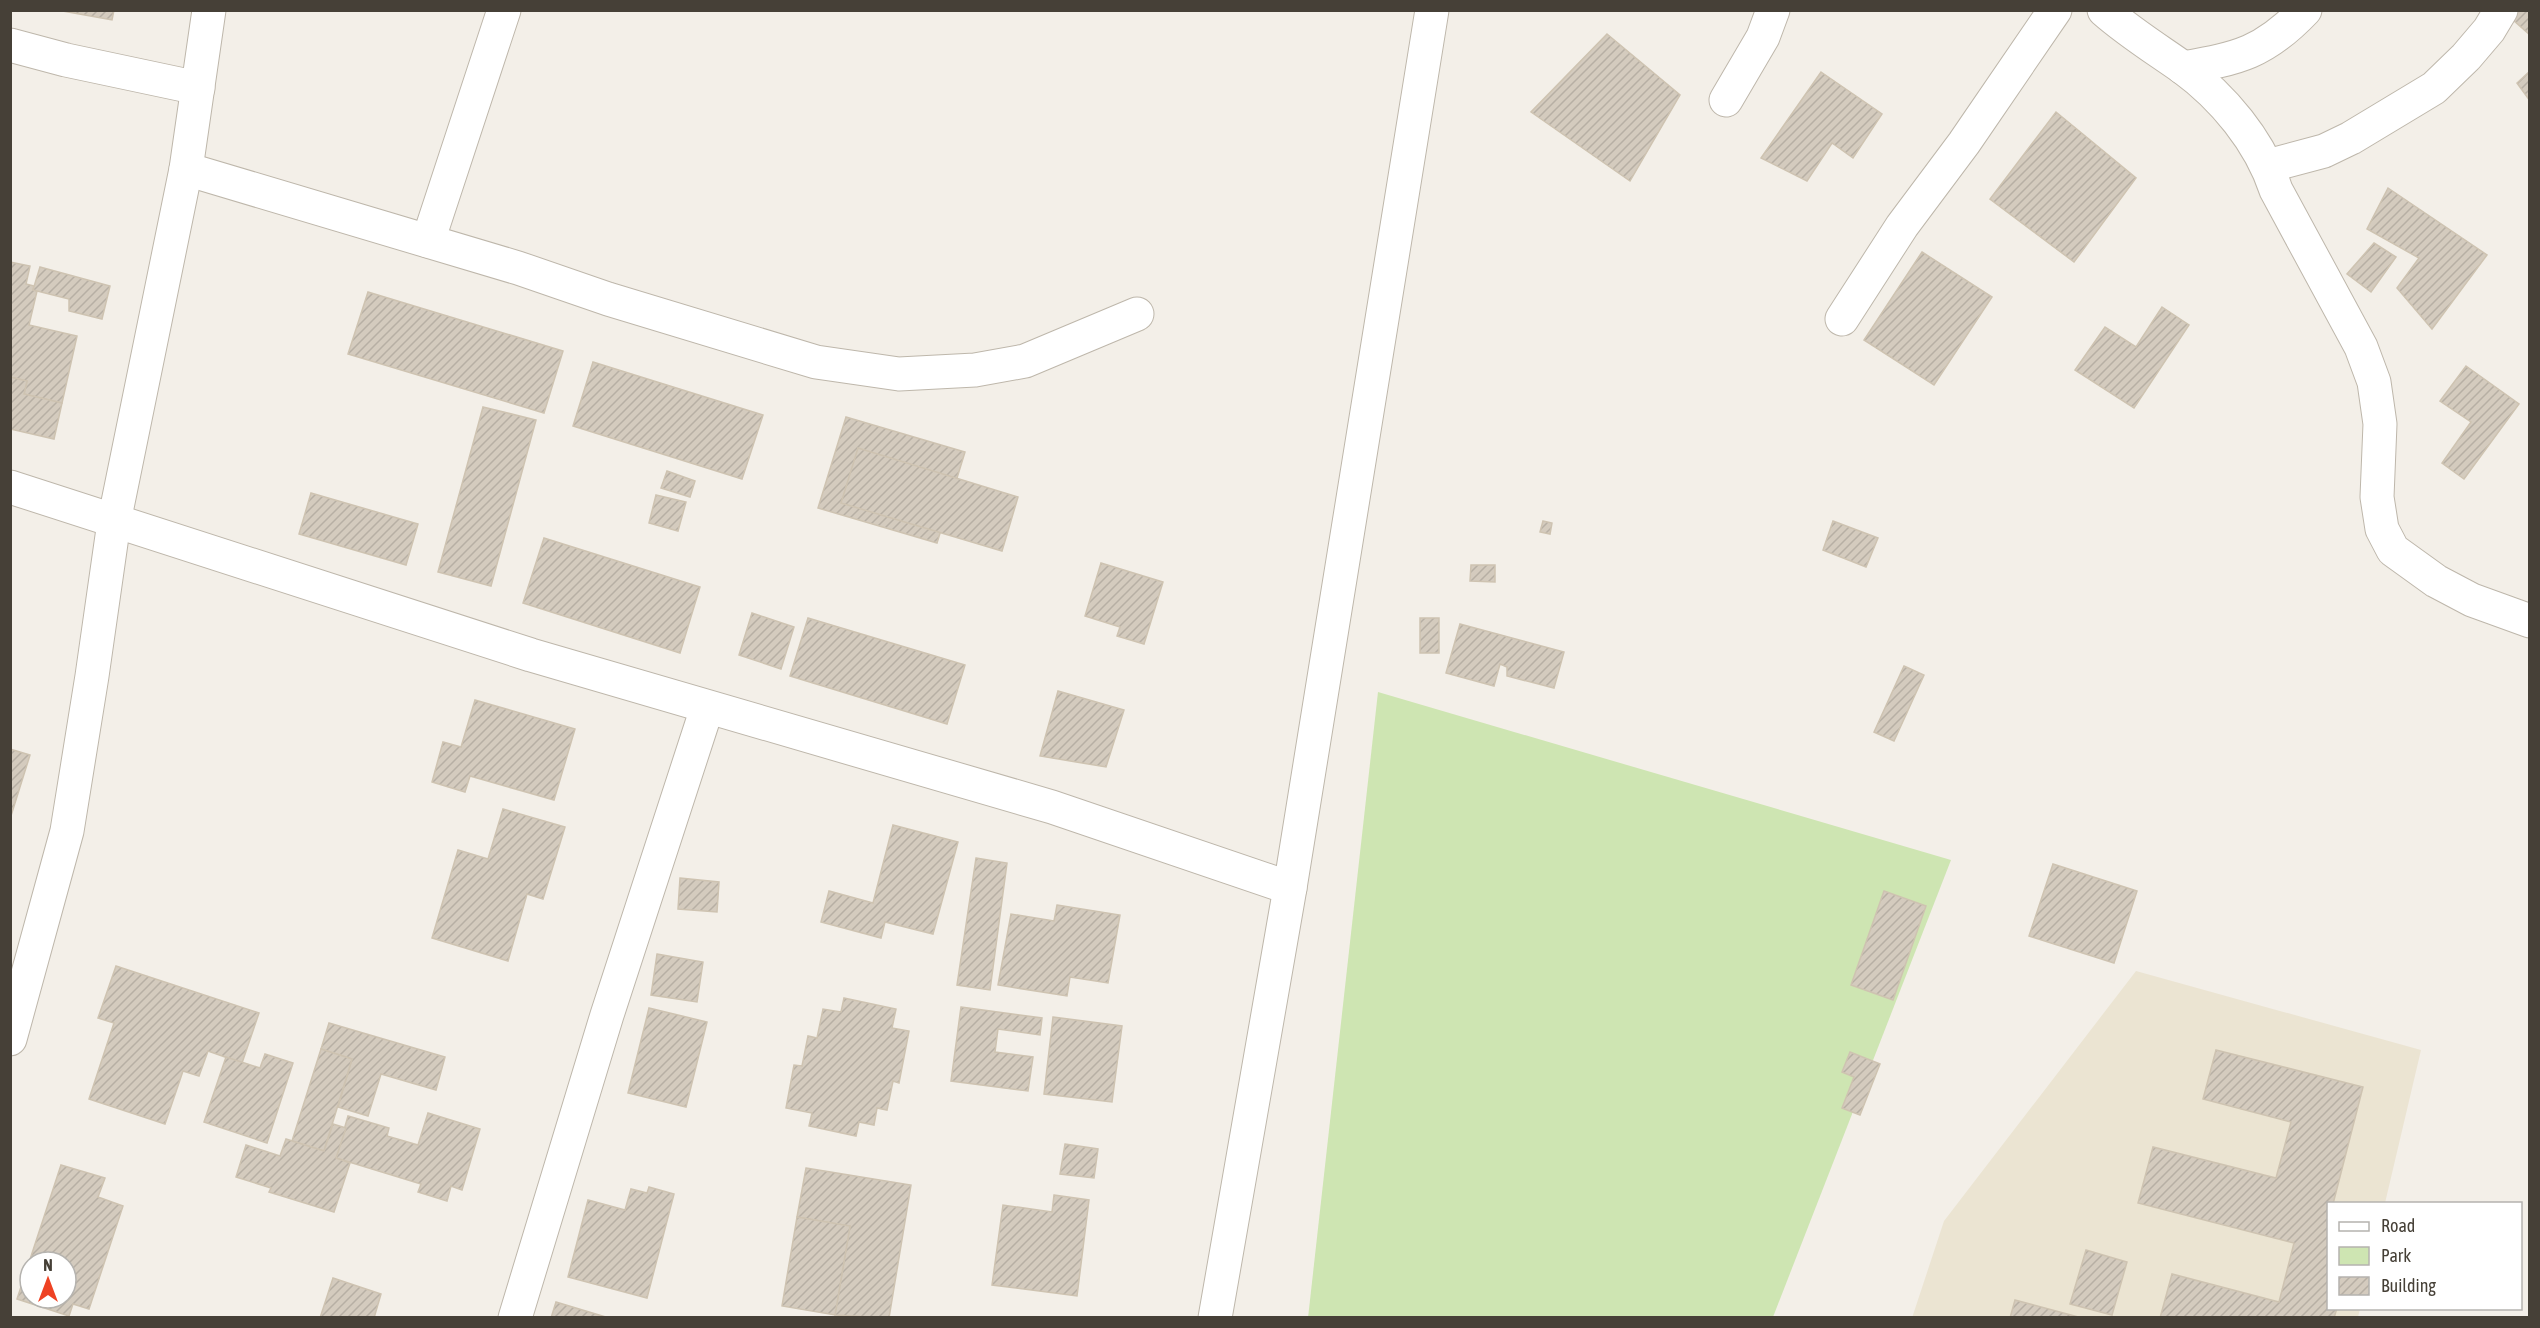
<svg xmlns="http://www.w3.org/2000/svg" width="2540" height="1328" font-family="'Asap Condensed',sans-serif">
<defs>
<pattern id="building-hatch" width="6" height="6" patternUnits="userSpaceOnUse" patternTransform="scale(1.5)"><rect width="6" height="6" fill="#d4cbbe"/><path d="M-1 1l2-2M0 6l6-6M5 7l2-2" fill="none" stroke="#b7afa4"/></pattern>
</defs>
<rect width="100%" height="100%" fill="#f3efe8"/>
<path fill="#ebe4d2" d="M2136,971L2421,1050L2385,1203L2328,1204V1308L2360,1309L2358,1317L1912,1318L1944,1221Z"/>
<path fill="#cee5b2" d="M1378,692L1951,860L1773,1317L1308,1318Z"/>
<g fill="url(#building-hatch)" stroke="#cec3b1" stroke-width="1.5" fill-rule="evenodd">
<path d="M57,10H114L112,20Z"/>
<path d="M2516,10H2530V35L2512,19Z"/>
<path d="M1607,34L1680,95L1630,181L1531,112Z"/>
<path d="M2530,71V101L2517,83Z"/>
<path d="M1821,72L1882,114L1853,158L1832,143L1807,181L1761,158Z"/>
<path d="M2056,112L2136,178L2074,262L1990,199Z"/>
<path d="M2388,188L2487,255L2432,329L2397,288L2419,258L2367,229Z"/>
<path d="M2374,243L2396,257L2371,292L2347,274Z"/>
<path d="M1922,252L1992,297L1934,385L1864,340Z"/>
<path d="M10,262L30,266L26,284L34,286L33,290L37,291L29,325L77,336L62,403L24,394L27,381L10,377Z"/>
<path d="M40,267L110,286L102,319L69,311V299L33,290Z"/>
<path d="M368,292L563,351L544,413L348,354Z"/>
<path d="M2162,307L2189,325L2134,408L2075,370L2105,327L2136,347Z"/>
<path d="M593,362L763,415L742,479L573,426Z"/>
<path d="M2466,366L2519,404L2464,479L2442,463L2471,422L2440,401Z"/>
<path d="M10,377L27,381L24,394L62,403L54,439L10,429Z"/>
<path d="M483,407L536,420L491,586L438,572Z"/>
<path d="M846,417L965,452L937,543L818,508Z"/>
<path d="M858,448L1018,497L1002,551L841,503Z"/>
<path d="M667,471L695,481L690,497L661,488Z"/>
<path d="M311,493L418,524L406,565L299,534Z"/>
<path d="M656,495L686,502L678,531L649,523Z"/>
<path d="M1543,521L1552,523L1550,534L1540,532Z"/>
<path d="M1833,521L1878,538L1866,567L1823,550Z"/>
<path d="M544,538L700,587L680,653L523,603Z"/>
<path d="M1101,563L1163,582L1144,644L1117,636L1120,627L1085,616Z"/>
<path d="M1471,565H1495V582L1470,581Z"/>
<path d="M752,613L794,627L781,669L739,655Z"/>
<path d="M808,618L965,665L947,724L790,676Z"/>
<rect x="1420" y="618" width="19" height="35"/>
<path d="M1460,624L1564,652L1554,688L1507,676V667L1500,664L1494,686L1446,673Z"/>
<path d="M1904,666L1924,675L1894,741L1874,732Z"/>
<path d="M1058,691L1124,710L1106,767L1040,756Z"/>
<path d="M475,700L575,729L554,800L470,776L465,792L432,782L443,742L461,747Z"/>
<path d="M10,749L30,755L10,819Z"/>
<path d="M503,809L565,827L543,899L527,894L508,961L432,938L458,850L488,859Z"/>
<path d="M893,825L958,842L933,934L885,922L881,938L821,922L829,891L873,903Z"/>
<path d="M976,858L1007,863L990,990L957,985Z"/>
<path d="M2053,864L2137,891L2114,963L2029,936Z"/>
<path d="M680,878L719,882L717,912L678,909Z"/>
<path d="M1884,891L1926,906L1893,1000L1851,985Z"/>
<path d="M1057,905L1120,915L1108,983L1070,977L1067,996L998,985L1011,914L1054,921Z"/>
<path d="M657,954L703,962L697,1002L651,995Z"/>
<path d="M116,966L259,1013L242,1063L208,1051L199,1076L183,1071L165,1124L89,1099L114,1023L98,1018Z"/>
<path d="M844,998L896,1009L892,1028L909,1031L899,1083L893,1081L887,1110L877,1108L874,1125L859,1122L856,1136L809,1126L812,1113L786,1108L794,1065L802,1066L808,1036L817,1038L823,1009L841,1012Z"/>
<path d="M961,1007L1042,1018L1040,1035L998,1029L995,1052L1033,1057L1028,1091L951,1081Z"/>
<path d="M649,1008L707,1022L686,1107L628,1093Z"/>
<path d="M1053,1017L1122,1026L1112,1102L1044,1094Z"/>
<path d="M329,1023L445,1057L436,1090L381,1074L368,1116L338,1107L352,1059L321,1049Z"/>
<path d="M321,1049L352,1059L324,1151L292,1141Z"/>
<path d="M2216,1050L2363,1087L2333,1204H2328V1308H2337L2334,1318H2160L2172,1274L2279,1302L2294,1243L2138,1203L2153,1147L2276,1178L2291,1122L2203,1099Z"/>
<path d="M1850,1052L1880,1064L1860,1115L1842,1108L1854,1077L1842,1072Z"/>
<path d="M265,1054L293,1063L267,1143L204,1122L226,1057L260,1068Z"/>
<path d="M428,1113L480,1129L462,1190L451,1186L447,1201L418,1192L421,1184L336,1158L348,1116L389,1128L387,1136L418,1145Z"/>
<path d="M333,1124L346,1128L336,1158L350,1163L334,1212L269,1192L271,1188L236,1177L246,1145L280,1156L286,1139L324,1151Z"/>
<path d="M1065,1144L1098,1149L1094,1178L1060,1174Z"/>
<path d="M61,1165L105,1178L98,1197L123,1206L89,1309L73,1304L69,1316L17,1299ZM30,1262H66V1298H30Z"/>
<path d="M806,1168L911,1185L889,1318L835,1315L850,1226L797,1217Z"/>
<path d="M649,1187L674,1194L647,1298L568,1277L588,1200L625,1210L631,1189L647,1193Z"/>
<path d="M1054,1195L1089,1200L1077,1296L992,1285L1003,1205L1052,1212Z"/>
<path d="M797,1217L850,1226L835,1315L782,1306Z"/>
<path d="M2086,1250L2127,1262L2112,1315L2070,1304Z"/>
<path d="M333,1278L381,1294L374,1318H320Z"/>
<path d="M2015,1300L2082,1318H2010Z"/>
<path d="M556,1302L609,1318H551Z"/>
</g>
<g fill="none" stroke-linecap="round" stroke-linejoin="round">
<defs>
<g id="minor">
<path d="M2104,10C2129,32 2155,48 2182,67C2223,97 2260,141 2276,190L2361,347L2374,382L2380,424L2377,497L2382,529L2393,550L2436,581L2472,600L2530,621"/>
<path d="M10,45L66,60L198,88"/>
<path d="M2183,68C2239,58 2264,53 2305,10"/>
<path d="M1726,100L1763,37L1773,10"/>
<path d="M2268,166L2324,151L2351,138L2434,88L2466,57L2489,30L2501,10"/>
<path d="M186,169L518,268L608,299L816,362L899,374L975,370L1025,361L1137,314"/>
<path d="M428,241L504,10"/>
<path d="M1842,319L1902,226L1964,143L2055,10"/>
<path d="M10,487L531,655L1052,807L1290,888"/>
<path d="M10,1039L67,831L92,676L114,522L186,169L209,10"/>
<path d="M515,1318L607,1015L707,708"/>
<path d="M1215,1318L1290,888L1432,10"/>
</g>
</defs>
<use href="#minor" stroke="#beb7ab" stroke-width="35"/>
<use href="#minor" stroke="#fff" stroke-width="33"/>
</g>
<rect width="2540" height="1328" fill="none" stroke="#464037" stroke-width="24"/>
<rect x="2327" y="1202" width="195" height="108" fill="#ffffff" stroke="#b5b3af" stroke-width="1.5"/>
<rect x="2339" y="1222" width="30" height="9" fill="#ffffff" stroke="#b5b3af" stroke-width="1.5"/>
<text x="2381" y="1232" font-size="18" fill="#464037">Road</text>
<rect x="2339" y="1247" width="30" height="18" fill="#cee5b2" stroke="#b5b3af" stroke-width="1.5"/>
<text x="2381" y="1262" font-size="18" fill="#464037">Park</text>
<rect x="2339" y="1277" width="30" height="18" fill="url(#building-hatch)" stroke="#b5b3af" stroke-width="1.5"/>
<text x="2381" y="1292" font-size="18" fill="#464037">Building</text>
<g transform="translate(48 1280)"><circle r="28" fill="#ffffff" stroke="#b5b3af" stroke-width="1.5"/>
<path d="M0-4.5L10 22L0 15L-10 22Z" fill="#ee4223"/>
<text y="-9" font-size="16" font-weight="bold" text-anchor="middle" fill="#464037">N</text>
</g>
</svg>
